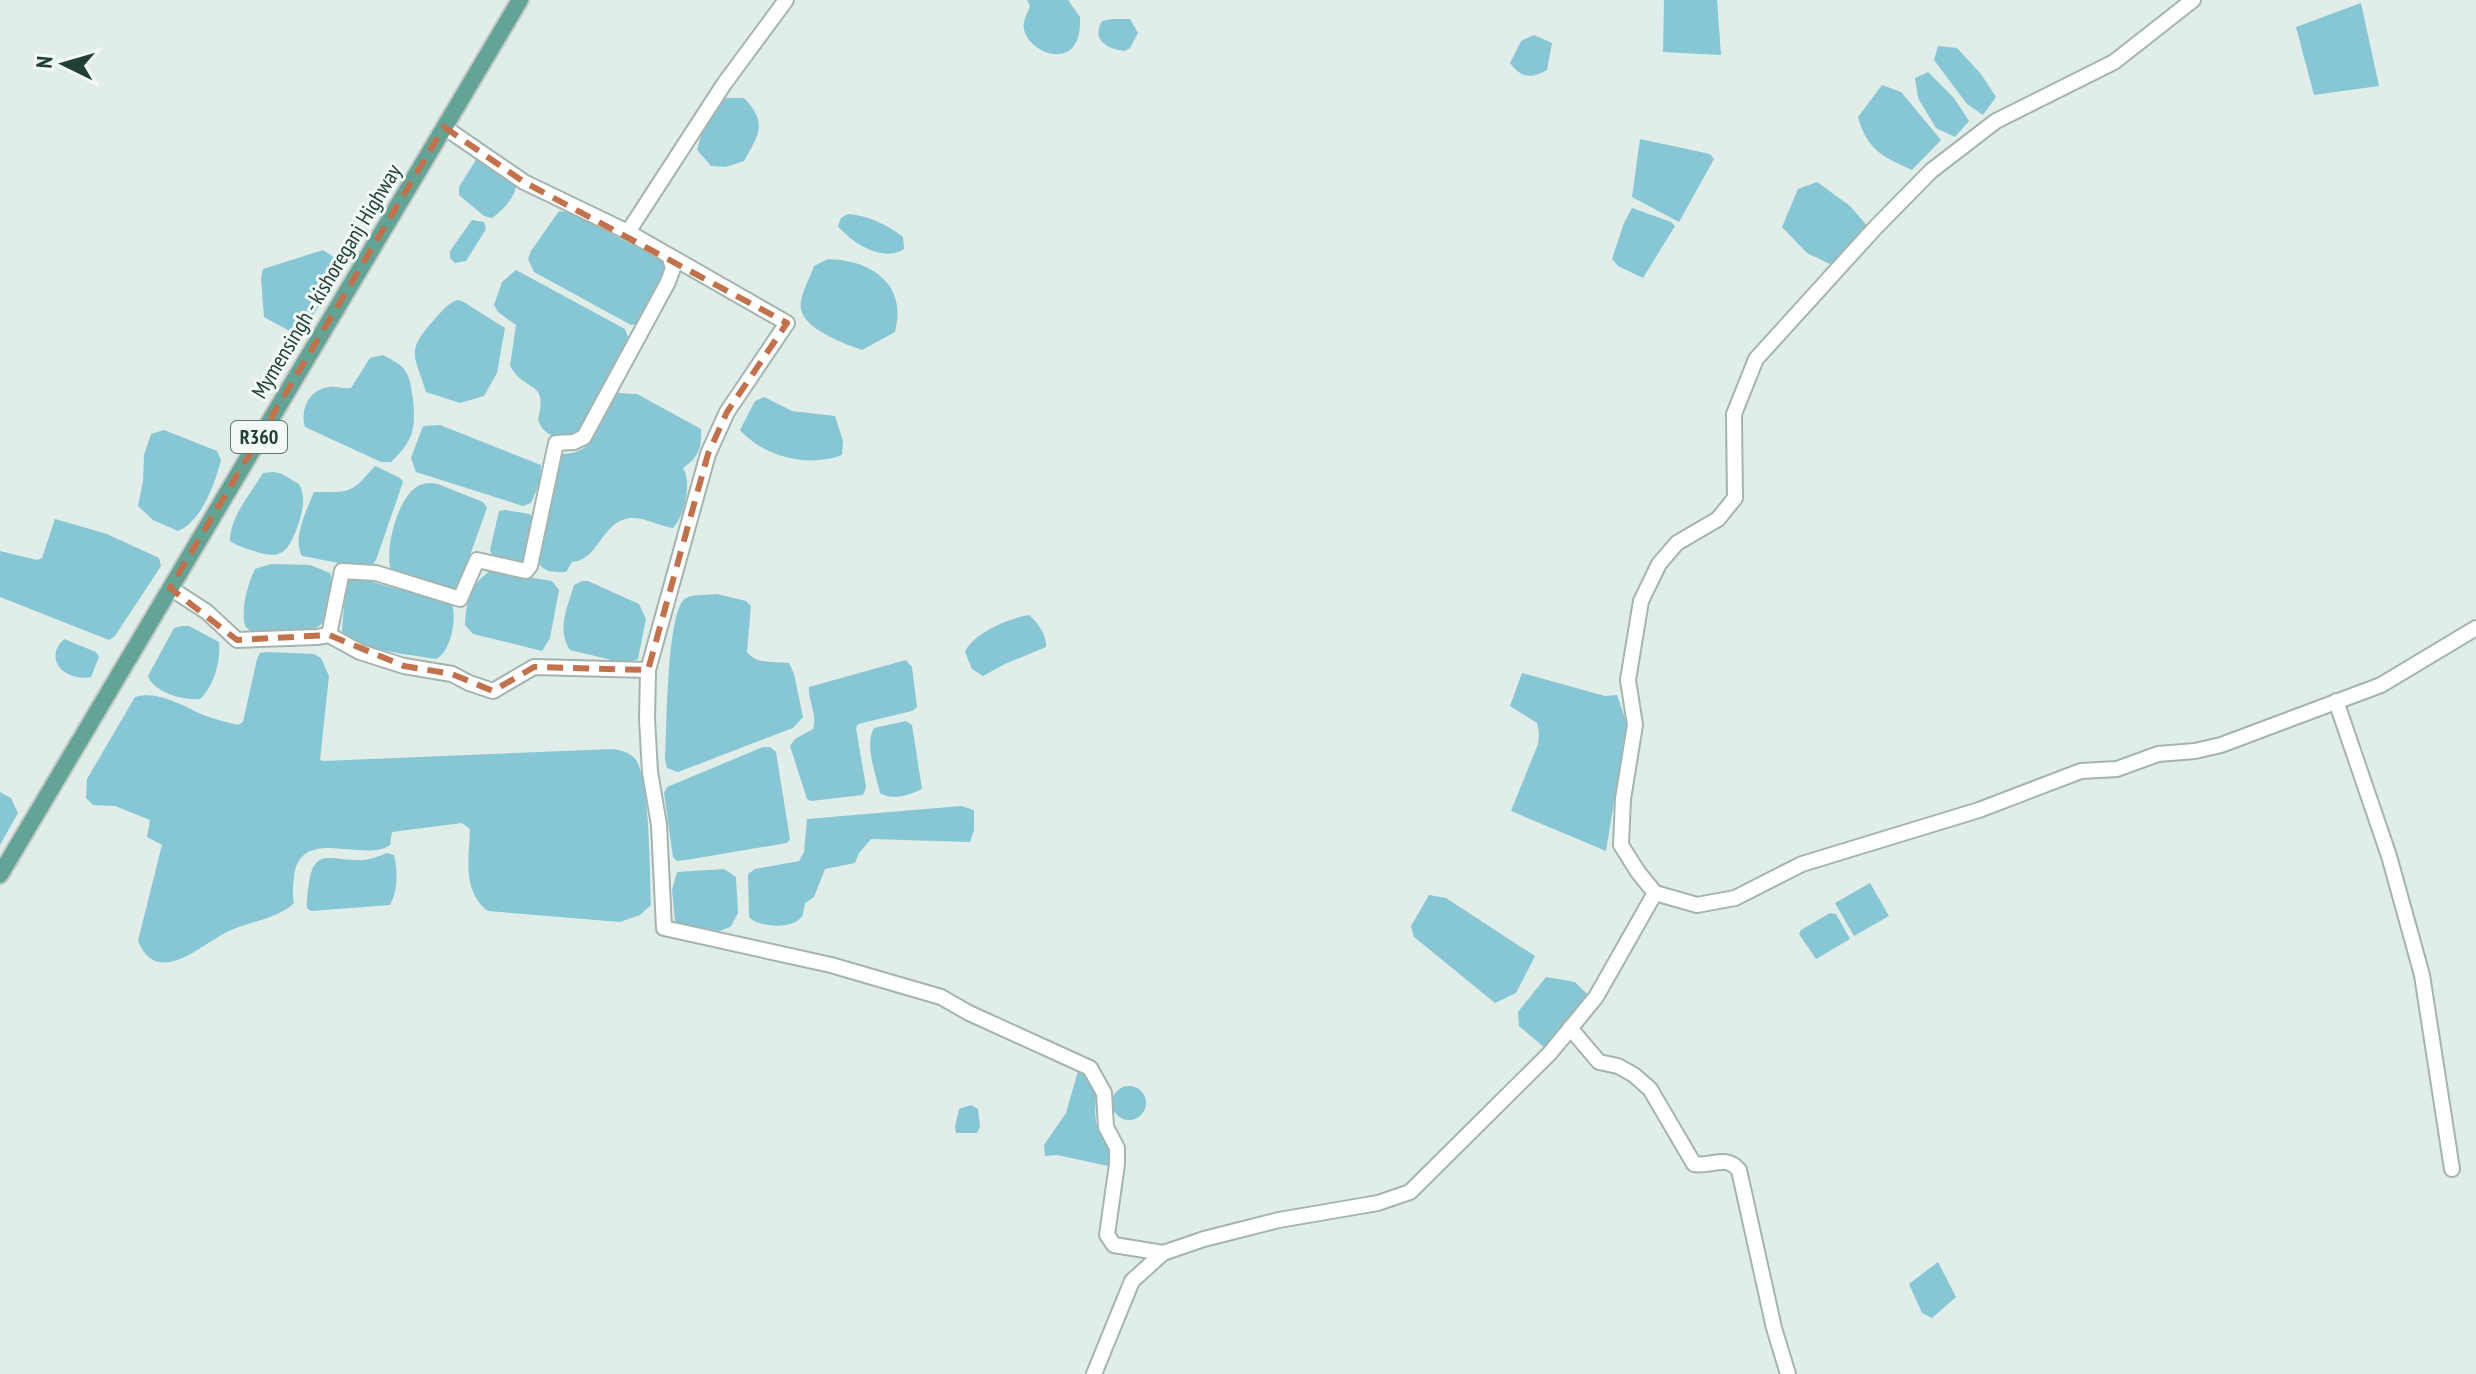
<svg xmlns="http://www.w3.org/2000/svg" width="2476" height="1374" font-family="'PT Sans Narrow',sans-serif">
<rect width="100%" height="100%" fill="#e1ede8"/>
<g fill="#87c6d4">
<path d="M1027,0H1068L1080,17C1080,27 1080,39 1073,47C1059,64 1027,48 1024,29C1022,21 1028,13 1030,5Z"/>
<path d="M1664,0H1717L1721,55L1663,52Z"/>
<path d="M2361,3L2379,86L2314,95L2296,27Z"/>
<path d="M1112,19H1130L1138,33L1130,48L1125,51C1107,49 1091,40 1102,21Z"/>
<path d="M1534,35L1552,43L1547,70C1531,79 1521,78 1510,63L1521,41Z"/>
<path d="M1938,46L1957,48L1981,74L1996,97L1983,115L1967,104L1934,60Z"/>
<path d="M1928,72L1954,98L1969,121L1955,137L1936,128L1918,98L1915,78Z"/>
<path d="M1882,85L1901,92L1941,140L1912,170C1883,157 1867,150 1858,117Z"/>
<path d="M726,98H744C768,123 759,134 744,161L726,167L711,166L697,150L704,125Z"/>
<path d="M1640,139L1710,154L1714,159L1679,222L1632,197Z"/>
<path d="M477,158L516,181C518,195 503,210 492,218L484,216L459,195V187Z"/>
<path d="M1817,182L1850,206L1869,228L1853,247L1830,264L1807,253L1782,227L1798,189Z"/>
<path d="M1632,208L1671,222L1675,226L1643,278L1618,266L1612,259L1624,223Z"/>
<path d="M559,211L572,213L665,262C673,282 648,307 637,324L631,325L534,272L528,259L531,251Z"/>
<path d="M848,214C869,216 886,224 903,237L904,249C883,263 852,243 838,226L841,218Z"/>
<path d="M472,220L484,222L486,229L466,261L455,263L450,258V251Z"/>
<path d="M323,250L338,260L342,268L334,284L301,332L293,333L264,317L261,278L263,269Z"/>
<path d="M828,259C871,260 908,284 895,332L862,350C845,344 804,329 801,309C799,295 810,279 814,266Z"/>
<path d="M516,270L625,329L628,337L581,435C563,439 545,440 538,420C548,378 527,395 510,366L516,325L498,312L494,305L502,282Z"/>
<path d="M457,300L462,301L505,328L497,373L484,396L460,403L426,392C415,355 405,352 433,321C440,313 447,304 457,300Z"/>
<path d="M383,355C390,359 399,363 404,369C411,378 411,389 413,399C416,430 413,441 391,462H381L305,427C300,409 309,389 330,387C337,386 343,389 351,388L370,358Z"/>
<path d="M617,393L637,394L701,429C702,447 699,457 683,468C692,483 685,515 673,528C659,526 645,517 630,518C602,521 598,561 572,562L566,572C557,572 546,573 540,565V540L558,460L562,454C599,454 597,419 617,393Z"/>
<path d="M764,397L792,411L835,416L843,441L842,455C808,468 764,457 740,430L755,401Z"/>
<path d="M440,425L541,465L540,482L531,503L523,506L416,472L411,458L423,426Z"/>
<path d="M164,430L217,451L221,460C215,483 202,521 178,531L153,520L138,506L143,481L144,455L151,434Z"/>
<path d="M375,466L400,478L403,482L376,560L372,565L360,567L302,556C292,539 307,509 314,492C352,492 350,494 375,466Z"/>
<path d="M274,472L282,474L299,484C306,497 303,509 299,522C290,548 284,562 254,551C245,548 237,546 230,541C230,517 251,493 263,473Z"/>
<path d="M438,484L483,502L487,508L461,580L455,591L445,590L391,570C384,550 398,494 420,485C425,483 433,483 438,484Z"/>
<path d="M505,510L530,514L534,521L526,558L522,563L492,555L490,550L499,511Z"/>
<path d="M55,519L107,534L159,558L161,566L115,636L109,640L0,597V551L37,560L42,558Z"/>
<path d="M271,564L310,565L330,573C335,586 331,617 319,626C312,632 265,636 256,633C250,632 250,631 245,626C241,608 247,586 255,569Z"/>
<path d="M490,571L552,581L559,590L550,638L542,651L473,634L465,625C466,601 470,585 490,571Z"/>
<path d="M355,577L452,604C457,618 451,652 436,659C413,655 355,650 342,631L346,582L348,578Z"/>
<path d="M582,581H588L639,604L646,619L638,659L624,663L570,650C556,630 568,606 574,585Z"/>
<path d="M717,594L746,601L751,606L747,652C757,665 773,661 789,663L794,674L803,717L793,728L678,772L667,768L665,760C667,734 666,609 686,598C694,594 708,595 717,594Z"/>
<path d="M1029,615C1038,623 1047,635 1046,647L1005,664L983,676L972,669L965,652C973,633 1010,618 1029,615Z"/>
<path d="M182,626H189L219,642C221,660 214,686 200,699C184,701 153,692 148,676L174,628Z"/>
<path d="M64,639L96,652L99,657L91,677C66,682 42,660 64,639Z"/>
<path d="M268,652L314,654L321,658L329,676L320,760L323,761L614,749C622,751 630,752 636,760C650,780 650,877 651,905L640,915L620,922L488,911C462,891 469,859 470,829L462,823L392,832L390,845C364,864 300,824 294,877C293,886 292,894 294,903C281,917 250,922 231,930C203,942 158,990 138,941L162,845L147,837L150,820L115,806L93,805L86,798L87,779L135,697C157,690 182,705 201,714C213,719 226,722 238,725L243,722L257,659L260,653Z"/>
<path d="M906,660L912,667L917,707L912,711L858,724L856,728L866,787L863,795L811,801L807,799L790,746L795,739L813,729C818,715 808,702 809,687Z"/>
<path d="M1522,673L1605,696L1617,695L1629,730L1619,771L1606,851L1511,811L1538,744L1539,733L1537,723L1510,706Z"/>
<path d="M906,721L912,725L922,789C909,795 893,801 880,793C876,774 864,745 874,728Z"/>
<path d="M763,747H770L776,752L790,839L787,843L686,860L677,861L673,857L664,793L667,787Z"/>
<path d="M0,792L11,798L18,813L0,845Z"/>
<path d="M961,806L974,810V830L970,842L871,839L859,853L855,863L825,869L814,897L805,903C805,904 803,914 803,915C795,930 759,928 749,917L748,874L755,869L799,861L804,852L807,819Z"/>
<path d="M387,853L394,855C398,871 398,891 390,905L311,911L307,908C306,900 308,892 309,883C314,848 331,860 356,860C367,861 377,857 387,853Z"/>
<path d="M724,869L736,877L738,913L731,926C717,936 689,932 675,922L672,890L677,872Z"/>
<path d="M1870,883L1889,916L1854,936L1835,903Z"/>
<path d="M1429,895L1446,898L1535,956L1516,993L1495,1003L1414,937L1411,926Z"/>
<path d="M1830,913L1836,914L1850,939L1816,959L1799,934L1801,930Z"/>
<path d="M1546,977L1575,982L1589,996L1546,1049L1519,1026L1518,1012Z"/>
<path d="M1078,1071L1090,1072C1101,1091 1092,1106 1097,1125C1102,1141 1119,1149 1108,1166L1057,1155L1045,1156L1044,1145L1066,1113Z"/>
<circle cx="1129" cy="1103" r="17"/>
<path d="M971,1105L978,1109L980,1127L977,1133H956L955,1127L959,1109Z"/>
<path d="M1938,1262L1956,1297L1932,1318L1922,1313L1909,1284Z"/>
</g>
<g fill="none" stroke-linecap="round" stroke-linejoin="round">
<defs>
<g id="minor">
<path d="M444,127L524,182L628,232L724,84L786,0"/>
<path d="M170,588L207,612L237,640L317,637L329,635L342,571L376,573L460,599L477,560L526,571L530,566L556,443L574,442L584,437L668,282L673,268L670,258"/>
<path d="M329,635L360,652L404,666L452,674L469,683L493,691L534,667L648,670L708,454L727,412L787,323L628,232"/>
<path d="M648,670L647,719L650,772L659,825L664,928L831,965L941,997L969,1013L1090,1068L1104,1093L1106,1127L1117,1148V1164L1107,1235L1114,1245L1163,1253"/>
<path d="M2336,701L2389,856L2422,975L2452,1169"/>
<path d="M1655,893L1697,905L1735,898L1802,864L1979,810L2081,771L2117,769L2158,754L2195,751L2221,745L2381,685L2476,628"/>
<path d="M1570,1028L1599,1062L1618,1066L1634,1075L1650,1089L1694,1164C1712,1167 1725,1154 1739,1170L1774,1328L1788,1374"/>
<path d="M1094,1374L1132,1281L1163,1253L1204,1239L1279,1220L1378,1203L1410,1192L1550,1053L1596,997L1655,893L1638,872L1621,845L1623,799L1635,725L1628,680L1641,601L1659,564L1677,543L1718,519L1735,498L1734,414L1756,359L1875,228L1931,171L1996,121L2114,62L2193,0"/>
</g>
<path id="major" d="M0,875L520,0"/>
</defs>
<use href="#minor" stroke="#a4b5af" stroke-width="18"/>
<use href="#major" stroke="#c1c9c7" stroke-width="20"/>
<use href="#minor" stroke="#fff" stroke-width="14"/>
<use href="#major" stroke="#64a496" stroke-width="16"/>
</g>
<path fill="none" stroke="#c2714d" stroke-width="6" stroke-dasharray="16 10" stroke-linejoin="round" d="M444,127L524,182L787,323L727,412L708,454L648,670L534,667L493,691L452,674L404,666L329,635L237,640L170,588Z"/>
<g text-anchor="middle" stroke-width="6" stroke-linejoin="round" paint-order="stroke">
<rect fill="#f2f9f6" stroke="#607670" stroke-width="2" x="231" y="421" width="56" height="32" rx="6"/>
<g font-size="20" font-weight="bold" fill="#213e37">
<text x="259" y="444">R360</text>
</g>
<g font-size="22" fill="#213e37" stroke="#f2f9f6">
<text transform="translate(326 281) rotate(-59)" y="8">Mymensingh - kishoreganj Highway</text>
</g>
</g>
<g transform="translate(64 64) rotate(275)" stroke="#f2f9f6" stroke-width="6" paint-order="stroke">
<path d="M0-6L14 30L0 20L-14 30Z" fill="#213e37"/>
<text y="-12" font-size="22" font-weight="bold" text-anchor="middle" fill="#213e37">N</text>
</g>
</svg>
